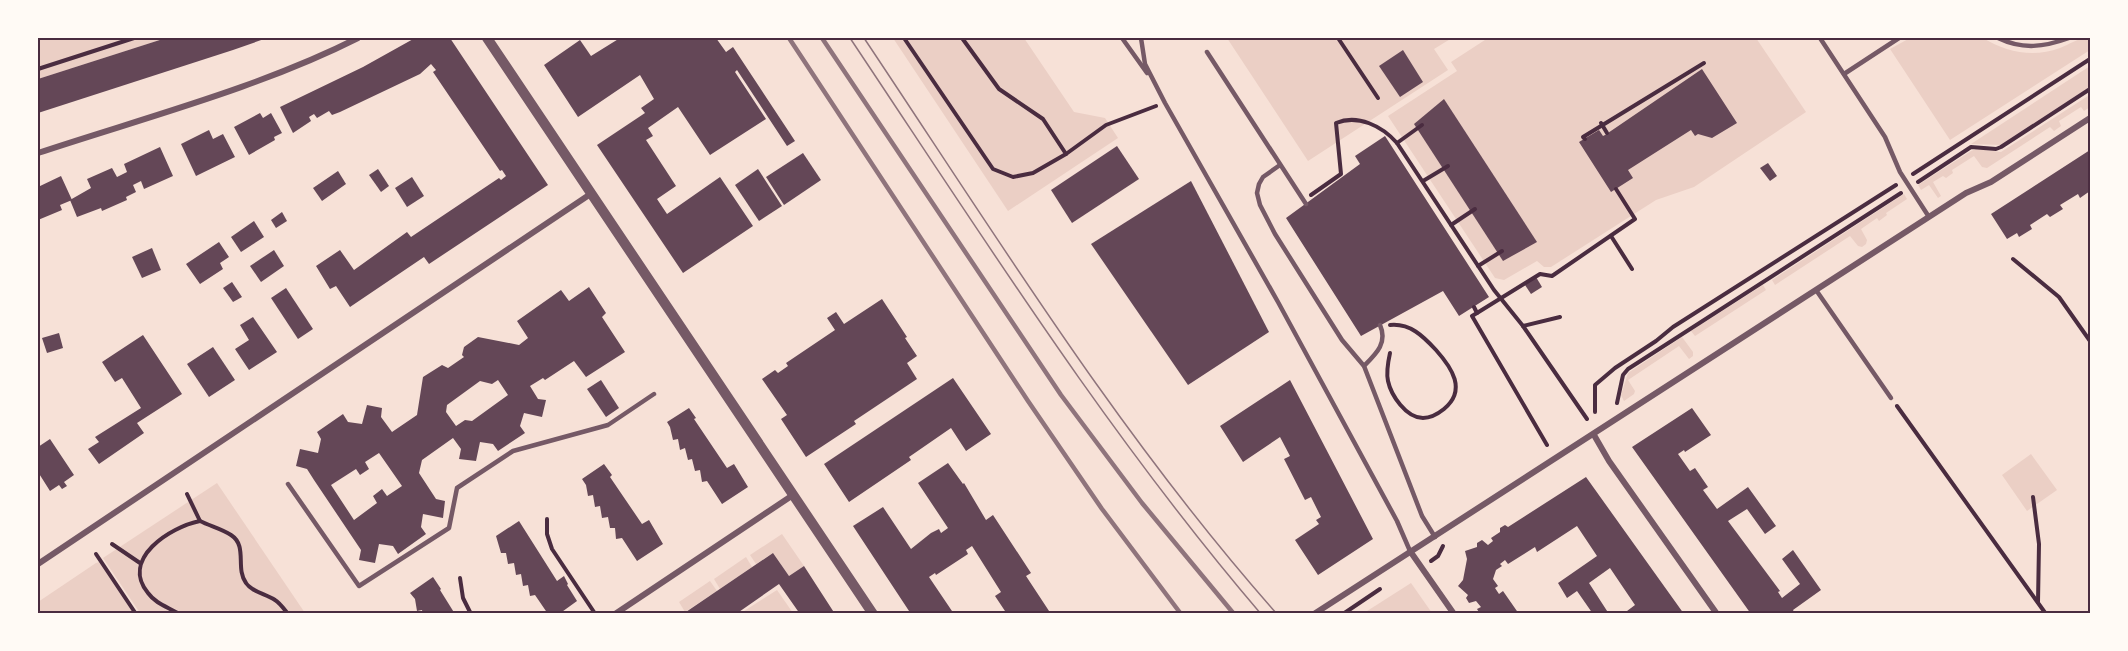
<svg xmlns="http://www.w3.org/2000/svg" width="2128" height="651" font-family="'Roboto Serif',serif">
<rect width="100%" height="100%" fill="#f7e1d7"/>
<g fill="#ebcfc5">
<path d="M38,38H166L38,79Z"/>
<path d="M893,38H1024L1074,112L1105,118L1118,138L1008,211Z"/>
<path d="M1227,38H1452L1434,49L1448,70L1308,161Z"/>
<path d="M1488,38H1756L1806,112L1694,187L1656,200L1551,267H1544L1537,261L1504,280L1495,278L1388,116L1457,71L1451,62Z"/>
<path d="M1910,38H1983C2006,52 2033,58 2060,48C2070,44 2079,37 2090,38V50L1950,140L1890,49Z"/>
<path d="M2090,66V87L2001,145L1971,144Z"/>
<path d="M2088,96L2090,100L2088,102L2090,107L2084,111L2081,107L2059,121L2061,126L2054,131L2050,127L1987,168L1982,167L1974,156L1952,170L1953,173L1946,178L1943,176L1933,182L1941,196L1938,198L1929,185L1921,190L1918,185L1971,151L1976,149L2001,152Z"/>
<path d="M1904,194L1907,199L1886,213L1887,215L1879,221L1877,218L1861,229L1867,240L1866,244L1862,247L1858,246L1850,236L1775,285L1772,280Z"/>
<path d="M1763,285L1766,290L1695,336L1691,331Z"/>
<path d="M1682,337L1693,352V356L1689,359L1679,346L1628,380L1635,391L1634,394L1624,401L1621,395L1628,373Z"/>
<path d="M2031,454L2057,490L2027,511L2002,475Z"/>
<path d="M217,483L305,613H140L103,558Z"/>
<path d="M782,534L804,566L789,576L773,553L756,564L750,555Z"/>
<path d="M746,557L752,567L720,589L714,579Z"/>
<path d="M99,562L133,613H38V602L96,563Z"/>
<path d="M710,581L717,591L685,612L679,602Z"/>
<path d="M1411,583L1432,613H1364Z"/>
<path d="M777,590L793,613H741Z"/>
</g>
<g fill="#644757" fill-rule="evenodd">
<path d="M166,38H267L233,50L38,113V79Z"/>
<path d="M415,38H450L548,185L429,264L424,257L350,307L336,286L330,289L316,266L340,250L354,270L407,232L411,237L499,178L501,180L506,176L502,170L500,171L433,72L436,70L431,64L420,74L340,112L332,115L329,111L317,118L314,114L309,117L311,121L293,133L280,107L363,67Z"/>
<path d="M620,38H716L726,52L733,47L795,141L787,146L737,70L735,72L766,119L710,155L678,107L648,128L653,136L646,140L676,186L657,199L667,214L720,177L753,226L683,273L597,145L645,113L641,108L654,99L640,75L578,117L544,65L580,40L591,56Z"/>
<path d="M1403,50L1423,82L1400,97L1379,66Z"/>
<path d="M1702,69L1737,123L1712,138L1698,134L1695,136L1691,130L1628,170L1633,178L1611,192L1579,142L1599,130L1603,136L1605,135Z"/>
<path d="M1444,99L1537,242L1503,261L1414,124Z"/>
<path d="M260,113L263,118L271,113L282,133L274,137L275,140L249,155L234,127Z"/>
<path d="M209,130L213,139L223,134L235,157L196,176L181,144Z"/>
<path d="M1385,136L1489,297L1459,316L1443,291L1361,336L1286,218L1360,164L1355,156Z"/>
<path d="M1117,146L1139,179L1072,223L1051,190Z"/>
<path d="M160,147L173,176L144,189L141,181L133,185L136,192L126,197L127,200L102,211L101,208L77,217L70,200L91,188L87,179L112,168L117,177L127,172L124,164Z"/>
<path d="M2090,150V191L2080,198L2078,194L2060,205L2063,209L2050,217L2047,214L2030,225L2032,229L2019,237L2017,233L2007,239L1991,214Z"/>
<path d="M803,153L821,180L784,205L766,177Z"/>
<path d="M1768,163L1777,176L1770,181L1760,168Z"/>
<path d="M378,169L389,186L381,192L369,175Z"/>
<path d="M758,169L782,206L759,221L735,185Z"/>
<path d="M338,171L346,184L322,201L313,188Z"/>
<path d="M61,176L72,200L60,205L62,210L38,220V187Z"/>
<path d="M412,177L424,196L407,207L395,188Z"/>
<path d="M1191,181L1269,332L1188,385L1091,244Z"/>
<path d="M282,212L287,221L276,228L271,220Z"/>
<path d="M254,221L264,237L241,252L231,237Z"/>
<path d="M219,242L229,257L220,263L223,269L200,284L186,264Z"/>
<path d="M152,248L161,270L142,278L132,257Z"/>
<path d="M274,250L284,266L261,282L250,266Z"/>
<path d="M1536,277L1542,287L1531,294L1525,285Z"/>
<path d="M232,282L242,297L233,302L223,288Z"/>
<path d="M589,287L606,313L602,317L625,352L586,377L574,361L545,380L543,378L530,386L538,399L546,400L542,417L524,413L520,426L525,433L498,451L493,444L480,442L476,461L459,459L461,449L453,438L422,460L419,473L436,499L445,501L443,518L423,514L421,527L426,534L398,554L393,546L379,544L375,563L359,560L361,550L314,480L307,469L296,466L300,449L318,453L321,439L317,432L343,414L348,422L362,424L367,405L382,408L381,417L392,432L417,415L423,377L442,365L448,368L464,357L462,355L464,347L478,337L519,345L528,338L517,321L561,290L569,301ZM498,380L508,395L472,421L465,420L456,426L446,412L447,405L480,381L492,384ZM379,453L402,486L387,496L382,489L373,496L377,503L354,520L331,485L356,469L360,475L369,469L365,462Z"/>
<path d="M286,288L313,329L298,339L271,298Z"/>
<path d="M882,299L907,337L905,338L917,356L907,363L917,379L854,421L856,424L806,457L781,419L787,415L762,379L775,370L778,373L788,366L786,363L835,330L827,318L836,312L844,324Z"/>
<path d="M253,317L277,352L249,370L235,349L249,340L240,325Z"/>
<path d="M59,333L63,348L47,353L42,338Z"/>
<path d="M143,335L182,394L137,423L144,433L99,464L88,449L99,442L95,437L141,408L122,378L115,382L102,362Z"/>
<path d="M213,347L235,380L209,397L187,364Z"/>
<path d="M953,378L991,434L966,451L951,428L909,457L911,460L849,502L824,464Z"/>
<path d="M601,380L619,408L606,417L587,389Z"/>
<path d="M1290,380L1373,539L1318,575L1295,540L1319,524L1316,520L1321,517L1311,497L1305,500L1284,459L1290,456L1280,437L1243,462L1220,426Z"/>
<path d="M689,408L696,418L694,419L727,468L734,464L748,487L722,504L707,481L702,482L700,470L695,471L692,459L688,460L685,448L680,450L678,439L673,440L670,427L667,422Z"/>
<path d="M1692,408L1711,435L1685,452L1684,450L1678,454L1690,471L1695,468L1708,487L1703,490L1717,509L1748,487L1776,526L1765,534L1747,509L1728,521L1780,591L1778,592L1782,598L1800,584L1782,559L1793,550L1821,590L1793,610L1795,614H1751L1632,447Z"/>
<path d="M50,439L74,475L64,482L67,486L62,489L59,485L50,491L38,472V447Z"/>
<path d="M948,463L963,484L964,483L986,520L993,515L1031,573L1026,576L1051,614H1007L995,596L1001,592L972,546L966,550L968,554L936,575L935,573L929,577L954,614H911L853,526L883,507L911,549L931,533L939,529L941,533L948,528L918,483Z"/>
<path d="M604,464L612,475L610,477L642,524L649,520L663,544L637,561L622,538L616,539L615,528H610L608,517L602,518L600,506L595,507L593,495L588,496L586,485L582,479Z"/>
<path d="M1586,477L1684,614H1623L1635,605L1610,568L1589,583L1609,614H1593L1577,591L1567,598L1558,583L1597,556L1577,526L1537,552L1535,547L1508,564L1505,560L1500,564L1502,566L1496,570L1493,579L1498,586L1495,588L1499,594L1503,591L1519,614H1480L1477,609L1481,607L1476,601L1469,603L1466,598L1468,595L1458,586L1463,580L1467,559L1465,551L1477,547V543L1482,540L1488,545L1493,541L1491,538L1500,532V528L1505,525L1508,527Z"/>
<path d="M519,521L557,581L564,576L568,584L567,585L577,601L559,614H548L535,595L530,596L528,585L523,586L521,574L516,575L514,563L508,564L506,553H501L496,536Z"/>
<path d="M773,553L789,576L804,566L835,614H800L779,584L736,614H683Z"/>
<path d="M433,577L441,589L440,590L455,614H423L422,610L417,611L415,599L410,593Z"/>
</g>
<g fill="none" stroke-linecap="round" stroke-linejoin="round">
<g stroke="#4a2c40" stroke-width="4">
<path d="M904,38L993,169L1013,177L1033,173L1066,154L1106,125L1156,106"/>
<path d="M962,38L999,89L1043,119L1066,154"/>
<path d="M1338,38L1378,98"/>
<path d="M38,69L134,38"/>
<path d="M1601,123L1607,133"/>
<path d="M1585,139L1583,137L1704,63"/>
<path d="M1397,143L1422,125"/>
<path d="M1913,174L2090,59"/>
<path d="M1423,181L1448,166"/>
<path d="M1918,182L1971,147L1996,149L2001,147L2090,89"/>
<path d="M1311,195L1341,174L1336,123C1358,114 1382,126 1397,143L1494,290L1523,326L1587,419"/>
<path d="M1451,225L1475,209"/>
<path d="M1611,236L1632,269"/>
<path d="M2013,259L2059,297L2090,341"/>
<path d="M1478,266L1502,251"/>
<path d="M1474,307L1477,313L1472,316L1547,445"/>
<path d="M1477,313L1540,274L1552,276L1635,219L1616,189"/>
<path d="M1390,325C1410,323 1423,336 1436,350C1452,368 1467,390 1444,409C1439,413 1431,418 1423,418C1406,418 1391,395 1388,381C1386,372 1388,362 1390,353"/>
<path d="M1523,326L1560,317"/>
<path d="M1617,403L1623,375L1628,369L1901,193"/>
<path d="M1897,406L2046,614"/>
<path d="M1595,412V385L1615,368L1656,341L1673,327L1896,185"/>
<path d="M187,494L200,521C210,526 222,529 231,535C248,546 235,568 246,583C252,592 266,594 275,600C280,603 284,609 288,614"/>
<path d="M2033,497L2039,544L2038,602"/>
<path d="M547,519V534L552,549L594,612"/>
<path d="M112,544L140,563"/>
<path d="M96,554L136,614"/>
<path d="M1431,561L1438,556L1443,546"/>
<path d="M460,578L463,598L471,614"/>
<path d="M179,614C168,607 156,604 148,593C120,559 170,527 200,521"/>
<path d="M1343,614L1380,589"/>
</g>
<g stroke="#755966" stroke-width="4.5">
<path d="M1122,38L1147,73"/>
<path d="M1141,38L1145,64L1165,103L1278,302L1397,521L1410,551"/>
<path d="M1820,38L1885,137L1900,172L1929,217"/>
<path d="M1998,38C2023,50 2044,47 2069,38"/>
<path d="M1207,52L1306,204"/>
<path d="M1844,74L1899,38"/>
<path d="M1280,165L1263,177L1259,184L1257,193L1260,205L1275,234L1342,340L1364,366L1422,516L1435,537"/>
<path d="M1816,290L1891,398"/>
<path d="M1364,366C1376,354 1388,343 1380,325"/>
<path d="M288,484L359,586L449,528L457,488L513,451L608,425L654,394"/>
</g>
<g stroke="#755966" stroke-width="6">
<path d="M38,153C143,118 259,88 358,38"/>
<path d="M1594,435L1609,461L1717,614"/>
<path d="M1410,551L1454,614"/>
<path d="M38,564L592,193"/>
<path d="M615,614L793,495"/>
<path d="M1314,614L1966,193L1991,182L2090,118"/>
</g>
<path stroke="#755966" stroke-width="10" d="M487,38L873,614"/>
<g stroke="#8f747c" stroke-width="1.5">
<path d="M850,38C981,234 1107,434 1261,614"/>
<path d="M864,38C995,234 1120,437 1277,614"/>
</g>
<g stroke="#8f747c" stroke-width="4.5">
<path d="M789,38L1028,401L1102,509L1181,614"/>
<path d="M822,38L1061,395L1142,503L1234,614"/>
</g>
</g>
<rect width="2128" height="651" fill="none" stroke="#fffaf5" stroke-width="78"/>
<rect x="39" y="39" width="2050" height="573" fill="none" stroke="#4a2c40" stroke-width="2"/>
</svg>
